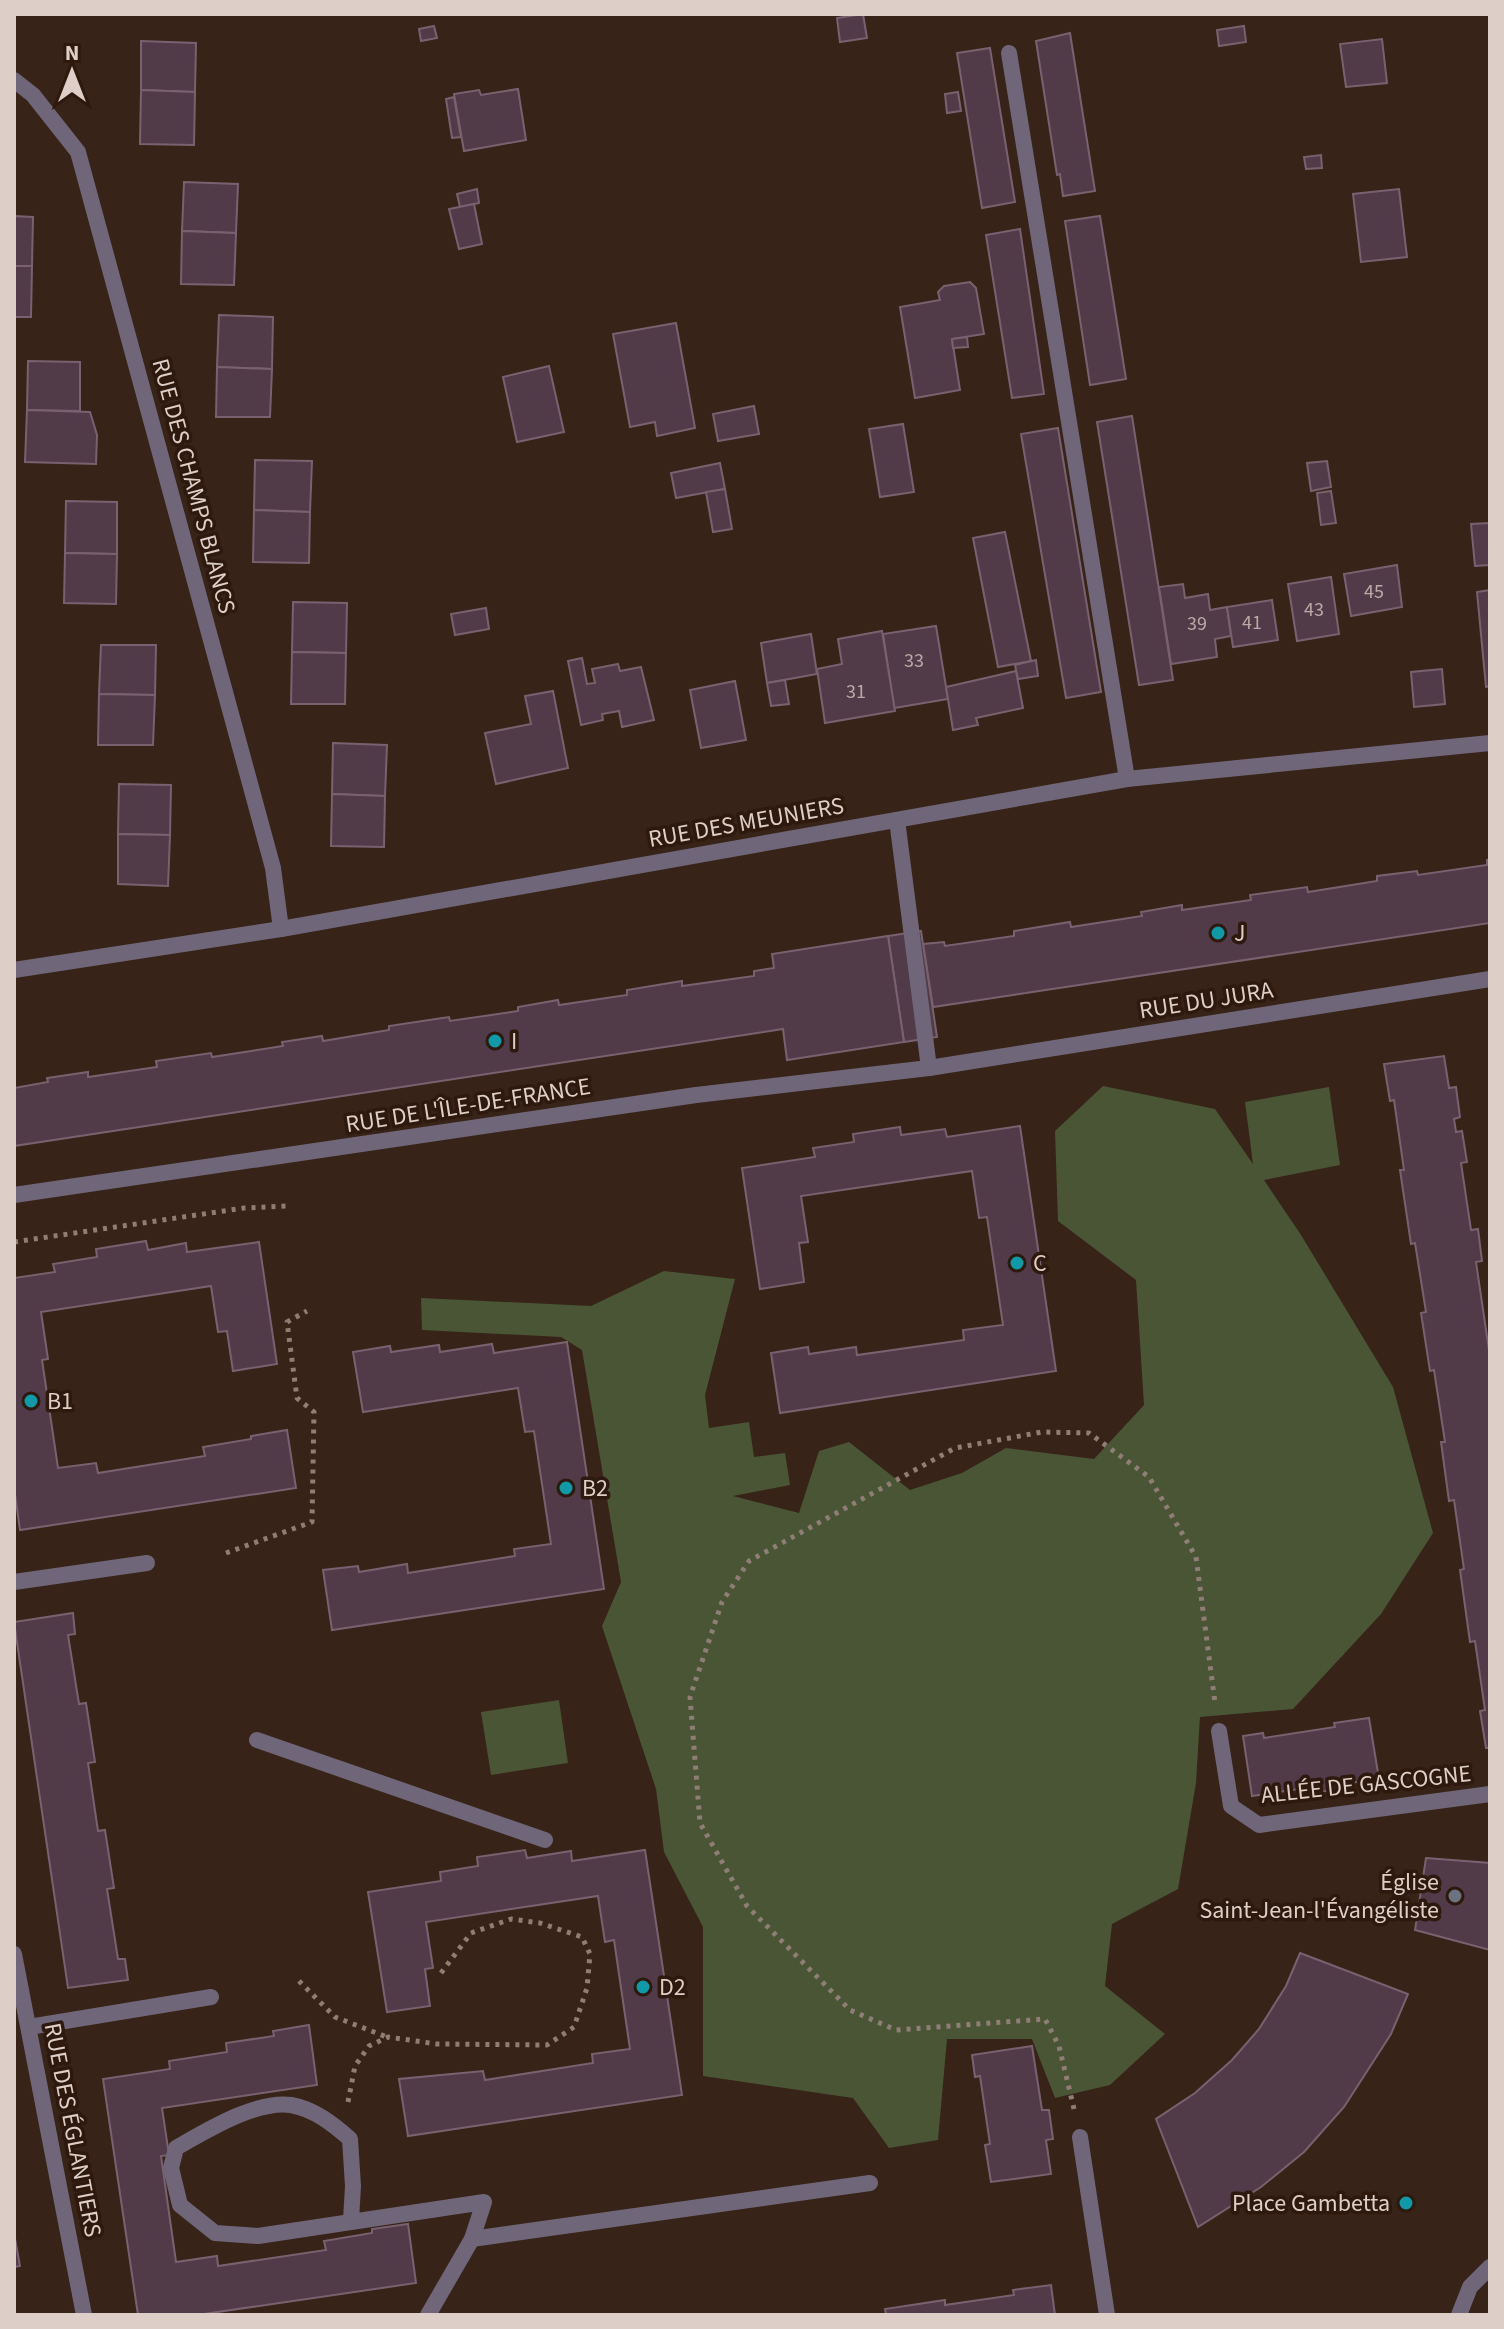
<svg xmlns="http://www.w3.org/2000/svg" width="1504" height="2329" font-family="'Source Sans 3',sans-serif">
<rect width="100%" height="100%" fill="#372317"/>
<g fill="#495535">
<path d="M1103,1086L1215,1109L1253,1164L1245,1102L1329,1087L1340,1165L1264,1180L1301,1235L1393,1387L1433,1533L1381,1614L1293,1709L1200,1717L1196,1783L1178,1889L1112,1924L1105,1986L1165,2034L1110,2085L1055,2098L1032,2039H947L938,2140L889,2148L853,2098L703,2076V1927L664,1852L656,1789L602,1626L621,1582L582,1350L561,1337L422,1330L421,1298L591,1306L664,1271L735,1279L705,1395L709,1428L749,1422L754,1457L785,1453L790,1485L733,1496L799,1513L819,1451L849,1442L910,1490L962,1473L1006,1448L1094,1459L1144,1405L1136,1280L1058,1221L1055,1131Z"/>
<path d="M559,1700L568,1763L491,1775L481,1712Z"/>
</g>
<g fill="#513b48" stroke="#7a616f" stroke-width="2">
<path d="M863,14L867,38L840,42L837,18Z"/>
<path d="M434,26L437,38L421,41L419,29Z"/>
<path d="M1244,26L1246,42L1219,46L1217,30Z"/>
<path d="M1070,33L1095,191L1063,196L1060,174L1057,175L1036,41Z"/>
<path d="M1382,39L1387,83L1346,87L1340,44Z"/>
<path d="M141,41L196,43L195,92L141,90Z"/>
<path d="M990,48L1015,202L982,208L957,53Z"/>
<path d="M518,89L526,140L464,151L454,94L479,90L481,95Z"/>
<path d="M141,90L195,92L194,145L140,144Z"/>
<path d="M958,92L961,111L947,113L945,94Z"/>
<path d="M454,97L461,137L452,138L446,99Z"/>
<path d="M1321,155L1322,168L1306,169L1304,157Z"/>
<path d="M184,182L238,184L236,233L182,231Z"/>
<path d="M477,189L479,203L460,207L457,194Z"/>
<path d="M1399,189L1407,257L1361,262L1353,194Z"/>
<path d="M474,204L482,244L459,249L449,209Z"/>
<path d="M14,216L33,217L32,266H14Z"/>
<path d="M1100,216L1126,379L1090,385L1065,221Z"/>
<path d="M1020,229L1044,394L1012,398L986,235Z"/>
<path d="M182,231L236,233L234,285L181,284Z"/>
<path d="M14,266H32L31,317H14Z"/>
<path d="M970,282L976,288L984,334L952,339L960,390L915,398L900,307L940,300L938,292L944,286Z"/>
<path d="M219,315L273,317L272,369L217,367Z"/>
<path d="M676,323L695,428L657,436L655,422L630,427L613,334Z"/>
<path d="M967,337L968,347L953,348L952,339Z"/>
<path d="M28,361L80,362V411L27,410Z"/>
<path d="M549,366L564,432L517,442L503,377Z"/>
<path d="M217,367L272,369L270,417H216Z"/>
<path d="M754,406L759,434L718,441L713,414Z"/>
<path d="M27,410L90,412L97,435L96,464L25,462Z"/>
<path d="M1132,416L1173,680L1139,685L1097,422Z"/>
<path d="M903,424L914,492L880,497L869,429Z"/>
<path d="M1058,428L1101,692L1066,698L1021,434Z"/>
<path d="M255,460L312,461L310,512L254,510Z"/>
<path d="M1327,461L1331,487L1311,491L1307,463Z"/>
<path d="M720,463L725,489L676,498L671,473Z"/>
<path d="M725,489L732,529L713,532L706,492Z"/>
<path d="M1331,491L1336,523L1321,525L1317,493Z"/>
<path d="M66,501L117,502V554L65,553Z"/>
<path d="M254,510L310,512L309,563L253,562Z"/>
<path d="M1490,523V565L1475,566L1471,524Z"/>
<path d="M1005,532L1031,661L998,667L973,538Z"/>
<path d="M65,553L117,554L116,604L64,603Z"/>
<path d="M1397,565L1402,607L1351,616L1344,574Z"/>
<path d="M1331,577L1339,634L1297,641L1288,584Z"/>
<path d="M1183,584L1185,598L1208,594L1210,610L1227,607L1231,636L1215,639L1217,657L1171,664L1159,587Z"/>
<path d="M1490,590V686L1486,687L1477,592Z"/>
<path d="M1272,600L1278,640L1233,647L1227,607Z"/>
<path d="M293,602L347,603L346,653L292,652Z"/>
<path d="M486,608L489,629L455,635L451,614Z"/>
<path d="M936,626L948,699L894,708L883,634Z"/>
<path d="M882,631L895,711L825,723L817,669L842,664L838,639Z"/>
<path d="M811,634L817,674L767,683L761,643Z"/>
<path d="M101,645H156L155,695L99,694Z"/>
<path d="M292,652L346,653L345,704H291Z"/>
<path d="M582,658L587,684L595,683L592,669L618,664L620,671L641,667L654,720L622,727L619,711L602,714L603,720L581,725L568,661Z"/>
<path d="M1036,660L1038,676L1018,679L1015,665Z"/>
<path d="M1442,669L1445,704L1414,707L1411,672Z"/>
<path d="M1016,671L1023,708L976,718L978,725L953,730L946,687Z"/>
<path d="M785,680L789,704L771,706L767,683Z"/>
<path d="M735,681L746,740L701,748L690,690Z"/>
<path d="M553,691L568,768L496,784L485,733L531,724L525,696Z"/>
<path d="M99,694L155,695L153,745H98Z"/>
<path d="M333,743L387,745L385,796L332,794Z"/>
<path d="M119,784L171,785L170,835L118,834Z"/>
<path d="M332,794L385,796L384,847L331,846Z"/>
<path d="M118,834L170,835L168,886L118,884Z"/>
<path d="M1490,859V923L933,1007L923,944L944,942L945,946L1014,936V931L1070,922L1071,927L1142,916L1141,912L1182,905V910L1251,900L1250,895L1307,887L1308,892L1377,881V876L1417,871L1418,875L1487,865V860Z"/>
<path d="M921,931L937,1037L904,1042L888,936Z"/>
<path d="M888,936L904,1042L787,1060L783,1029L14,1146V1088L48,1082L47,1078L88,1072V1077L157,1067L156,1061L211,1053L212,1057L283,1046L282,1042L322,1036L323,1041L389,1030V1026L449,1017L450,1021L518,1011V1007L558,1000L559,1005L627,995V990L682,981V986L754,976V971L774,968L772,954Z"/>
<path d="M1444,1056L1449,1088L1456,1087L1460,1117L1454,1119L1456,1132L1462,1131L1467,1162L1461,1163L1471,1230L1478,1229L1482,1261L1476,1262L1490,1357V1748H1486L1480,1711L1485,1710L1475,1641L1470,1642L1460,1570L1464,1569L1454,1500L1449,1501L1441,1442H1445L1434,1370L1430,1371L1421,1313L1426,1312L1415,1243L1411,1244L1400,1170H1404L1394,1100L1390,1101L1384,1064Z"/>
<path d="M1020,1126L1056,1371L780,1413L771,1353L808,1347L809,1354L856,1347L857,1355L964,1340L963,1330L1003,1325L987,1217L979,1218L972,1171L801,1196L808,1242L799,1243L804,1282L760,1289L742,1168L815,1157L813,1148L854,1142L853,1134L900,1127L901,1135L945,1129L947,1137Z"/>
<path d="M146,1241L148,1250L186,1243L187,1252L259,1242L277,1364L233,1371L227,1331L218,1332L211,1286L41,1312L48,1359L42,1360L58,1468L96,1463L98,1473L205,1456L203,1447L251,1439V1436L287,1430L296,1488L20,1530L14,1487V1278L55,1272L53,1264L97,1257L96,1249Z"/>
<path d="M567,1342L604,1589L332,1630L323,1570L358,1566L359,1572L407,1564L408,1573L515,1556L514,1549L551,1544L534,1431L525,1432L518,1388L363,1412L353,1352L390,1346L391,1352L439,1345L440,1352L492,1344L494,1353Z"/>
<path d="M73,1613L75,1634L68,1635L79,1704L86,1703L95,1762L88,1763L98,1831L105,1830L114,1888L107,1889L118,1959H125L128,1980L68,1988L14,1622Z"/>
<path d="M1369,1718L1379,1779L1343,1784L1344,1788L1314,1793L1313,1787L1252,1796L1243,1736L1263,1733L1264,1738L1335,1727L1334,1723Z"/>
<path d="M525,1850L527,1858L571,1851L572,1861L645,1850L682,2095L408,2136L399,2079L483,2071L485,2080L593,2063L592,2054L630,2049L614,1940L605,1942L598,1896L426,1922L433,1968L425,1969L430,2006L387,2012L368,1892L441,1881L440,1872L478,1866L477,1857Z"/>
<path d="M1426,1858L1490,1863V1950L1415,1930Z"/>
<path d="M1300,1953L1408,1994L1391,2034L1344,2107L1304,2152L1261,2187L1198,2227L1156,2119L1195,2093L1232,2060L1259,2029L1286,1986Z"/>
<path d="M309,2025L317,2085L162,2108L169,2155L161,2156L176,2262L217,2256L218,2266L326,2250L324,2241L372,2233V2229L408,2224L416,2283L197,2315H138L103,2079L170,2069L169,2061L227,2052L226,2043L274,2036L273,2031Z"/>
<path d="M1032,2046L1042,2110H1049L1053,2139L1046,2140L1051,2174L991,2182L985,2145L990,2144L980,2076L975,2077L972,2055Z"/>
<path d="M14,2233L20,2266L14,2267Z"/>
<path d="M1051,2285L1055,2315H880L886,2314L885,2309L945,2300V2305L1014,2295L1013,2290Z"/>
</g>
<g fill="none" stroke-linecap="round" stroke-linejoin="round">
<g stroke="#8f7e75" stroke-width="5" stroke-dasharray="4 6" stroke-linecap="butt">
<path d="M14,1242L244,1208L288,1206"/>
<path d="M226,1553L312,1522L314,1412L297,1398L287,1322L307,1311"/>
<path d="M299,1981L335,2017L387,2037"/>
<path d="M348,2102L355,2066L369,2046L388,2037L437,2044L547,2045L574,2027L587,1988L590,1954L582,1937L540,1923L511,1919L471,1933L441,1973"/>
<path d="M1074,2109L1059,2046L1045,2019L896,2030L850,2010L747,1906L700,1823L690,1697L722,1602L749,1561L955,1448L1042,1432L1089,1433L1149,1477L1196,1557L1215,1703"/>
</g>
<g stroke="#6f6679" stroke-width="16">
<path d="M1009,53L1127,779"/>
<path d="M14,80L33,95L78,152L273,868L281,929"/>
<path d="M897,820L929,1068"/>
<path d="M14,970L281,929L1127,779L1490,743"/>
<path d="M14,1195L696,1095L929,1068L1490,979"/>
<path d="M14,1582L147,1563"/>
<path d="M1219,1731L1231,1806L1259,1825L1490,1794"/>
<path d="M257,1740L545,1840"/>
<path d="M14,1954L84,2315"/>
<path d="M29,2027L211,1997"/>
<path d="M1080,2137L1107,2315"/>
<path d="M351,2220L353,2186L350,2139C333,2124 314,2109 291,2105C256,2100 206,2131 176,2148L171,2168L180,2205L215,2233L258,2236L484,2202L472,2239"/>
<path d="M428,2315L472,2239L870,2183"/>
</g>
<path stroke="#6f6679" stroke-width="16" d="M1459,2315L1470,2287L1490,2267"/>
</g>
<g fill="#0f9aa8" stroke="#2d190e" stroke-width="3">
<circle cx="1218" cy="933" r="8"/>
<circle cx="495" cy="1041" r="8"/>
<circle cx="1017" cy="1263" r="8"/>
<circle cx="31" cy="1401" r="8"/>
<circle cx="566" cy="1488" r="8"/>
<circle cx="643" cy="1987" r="8"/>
<circle cx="1406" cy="2203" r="8"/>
</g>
<circle fill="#6b7280" stroke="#2d190e" stroke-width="3" cx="1455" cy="1896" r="8"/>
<g text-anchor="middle" stroke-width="7" stroke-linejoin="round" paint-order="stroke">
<g font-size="20" fill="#baaaa7">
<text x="1374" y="598">45</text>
<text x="1314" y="616">43</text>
<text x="1252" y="629">41</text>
<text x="1197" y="630">39</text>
<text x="914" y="667">33</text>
<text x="856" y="698">31</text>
</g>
<g font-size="24" fill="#ddcfc7" stroke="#2d190e">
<text transform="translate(194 486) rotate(75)" y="8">RUE DES CHAMPS BLANCS</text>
<text transform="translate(746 822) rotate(-10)" y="8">RUE DES MEUNIERS</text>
<text transform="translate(1206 1000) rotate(-9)" y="8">RUE DU JURA</text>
<text transform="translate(468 1105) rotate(-9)" y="8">RUE DE L'ÎLE-DE-FRANCE</text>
<text transform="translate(1366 1784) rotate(-6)" y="8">ALLÉE DE GASCOGNE</text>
<text transform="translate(73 2130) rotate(79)" y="8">RUE DES ÉGLANTIERS</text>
</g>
<g font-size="24" fill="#ddcfc7" stroke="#2d190e" text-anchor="start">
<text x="1234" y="941">J</text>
<text x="511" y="1049">I</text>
<text x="1033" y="1271">C</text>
<text x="47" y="1409">B1</text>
<text x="582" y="1496">B2</text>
<text x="1439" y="1890" text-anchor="end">Église<tspan x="1439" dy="28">Saint-Jean-l'Évangéliste</tspan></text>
<text x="659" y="1995">D2</text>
<text x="1390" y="2211" text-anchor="end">Place Gambetta</text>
</g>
</g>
<rect width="1504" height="2329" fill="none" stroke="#ddcfc7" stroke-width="32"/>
<g transform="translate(72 72)" stroke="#2d190e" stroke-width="6" paint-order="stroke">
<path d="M0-6L14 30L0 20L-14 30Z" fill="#ddcfc7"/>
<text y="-12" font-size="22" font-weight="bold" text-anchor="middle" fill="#ddcfc7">N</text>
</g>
</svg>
